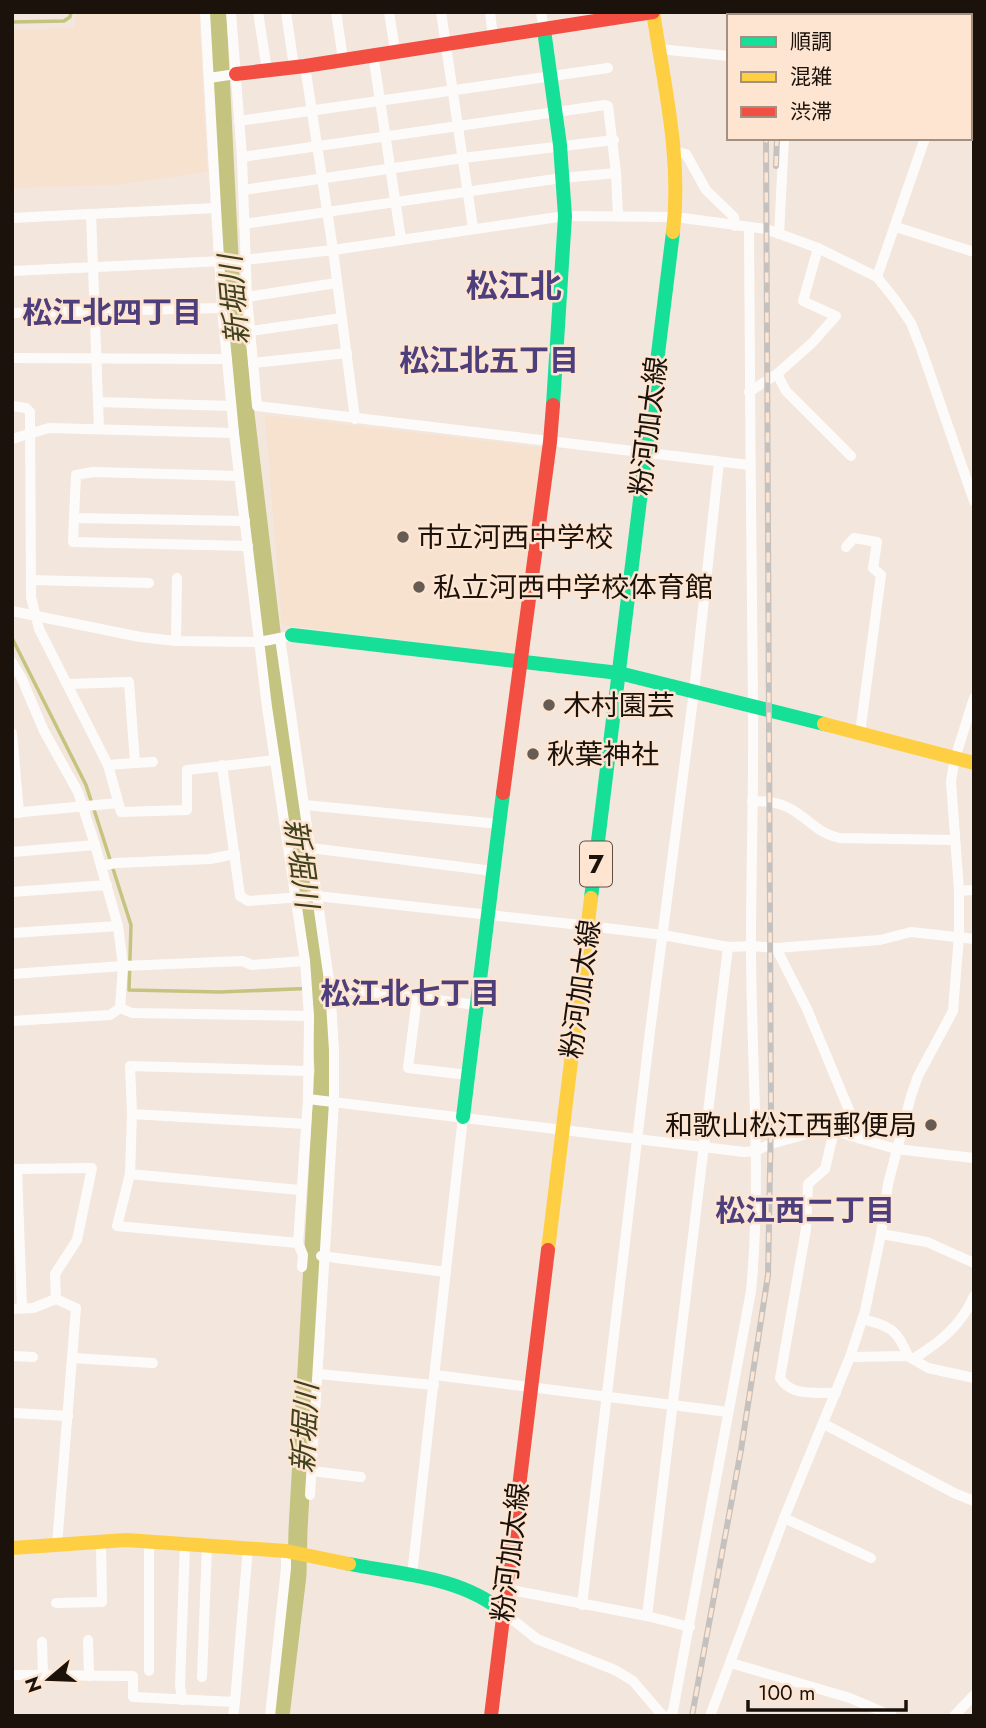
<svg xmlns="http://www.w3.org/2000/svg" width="986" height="1728" font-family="Jost,'Noto Sans JP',sans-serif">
<rect width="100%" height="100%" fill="#f3e6dc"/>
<g fill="#f7e1cf">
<path d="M77,12H199L207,171L125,184L12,188V30L74,28Z"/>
<path d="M265,415L544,448L516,654L282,625Z"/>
</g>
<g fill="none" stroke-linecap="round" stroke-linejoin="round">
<g stroke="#c4c480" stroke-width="3.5">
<path d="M12,22L64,21L70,17L71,12"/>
<path d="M12,638L86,785L99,825L131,925L129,990L220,992L319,988"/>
</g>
<path stroke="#c4c480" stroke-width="19" d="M217,12L231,297L286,757L319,988L324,1069L298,1530L297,1575L280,1716"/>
<g stroke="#fdfbfa" stroke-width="10">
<path d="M205,12L216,208"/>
<path d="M231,12L242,157L247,297L257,406L749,465"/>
<path d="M258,12L267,70"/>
<path d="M286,12L294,67"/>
<path d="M336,12L343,59"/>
<path d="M389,12L395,50"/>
<path d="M441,12L473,228"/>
<path d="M490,12L493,37"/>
<path d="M541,12L544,30"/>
<path d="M812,16V12"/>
<path d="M659,49L729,56"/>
<path d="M373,54L401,239"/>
<path d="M305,66L333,250L355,419"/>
<path d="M209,78L236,74"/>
<path d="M970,80L974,81"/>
<path d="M239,121L608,68"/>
<path d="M674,151L686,154L706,190L734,217L735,226"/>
<path d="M242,157L605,105L608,106L616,173"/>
<path d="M243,190L463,158L614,140"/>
<path d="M91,214L216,208L222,308L234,433L267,707L305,961L309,1016L308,1099L298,1243L117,1226L130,1174"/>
<path d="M12,218L91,214L99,429"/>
<path d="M244,224L562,178L616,173L618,216"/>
<path d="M896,227L974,252"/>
<path d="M779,234L784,138"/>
<path d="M12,271L244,260L333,250L565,216L675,217L766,229L818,248L877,277L896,301L911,323L922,351L974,501"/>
<path d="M877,277L925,138"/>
<path d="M247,297L336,283"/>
<path d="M12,313L222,308"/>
<path d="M250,331L342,318"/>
<path d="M12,358L227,359"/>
<path d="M253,363L347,353"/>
<path d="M777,374L812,343L836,316L803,301L818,248"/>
<path d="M749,392L777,374L786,391L851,456"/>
<path d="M98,402L231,406"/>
<path d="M12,406L26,408L30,412L31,597L39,629L108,765"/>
<path d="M12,439L49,428L234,433"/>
<path d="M239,476L93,472L76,475L74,518L245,521"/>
<path d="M74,518L73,542L248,546"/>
<path d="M846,547L854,538L877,542L873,568L881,575L860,733"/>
<path d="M31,580L149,583"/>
<path d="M12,611L140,637L176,641L259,642L285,637"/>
<path d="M280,638L330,987L334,1050V1102L310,1495"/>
<path d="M176,641L177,578"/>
<path d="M12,662L21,677L44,731L78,792L95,845L118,926L123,966L120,1008L110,1015L12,1021"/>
<path d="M68,684L129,682L135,763L153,762"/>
<path d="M12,733L19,813"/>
<path d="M135,763L108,765L121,812L187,810V770L275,760"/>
<path d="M222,765L240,896L248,901L317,896L589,926L663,935L728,947L751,946L776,948L880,940L911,932L974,939"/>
<path d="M752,801C766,801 779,802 791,809C810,820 816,832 839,838L955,840"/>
<path d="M305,805L499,824"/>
<path d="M12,813L118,803"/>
<path d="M311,848L493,871"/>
<path d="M12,852L95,845"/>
<path d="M101,866L116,863L210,859L235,854"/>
<path d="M959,891L974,890"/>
<path d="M12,892L107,885"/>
<path d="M12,933L118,926"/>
<path d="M776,948L807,1009L861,1139"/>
<path d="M12,974L123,966L242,961L252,965L305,961"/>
<path d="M330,987L477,1005"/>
<path d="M417,998L408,1068L468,1075"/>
<path d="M120,1008L132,1013L309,1016"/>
<path d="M308,1099L744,1152L755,1151L771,1144L814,1132L834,1131L896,1149L974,1158"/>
<path d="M132,1114L130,1174L300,1190"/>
<path d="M306,1124L132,1114L130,1066L309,1071"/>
<path d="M834,1131L825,1169L808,1184L806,1229L780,1378C791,1397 816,1392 836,1393"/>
<path d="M13,1169H17L22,1308"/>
<path d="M17,1169L92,1168L77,1240L55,1274L56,1299"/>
<path d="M881,1234L927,1242L974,1263"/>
<path d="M298,1243L303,1255L302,1267"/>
<path d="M321,1256L446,1272"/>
<path d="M12,1309L33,1308L56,1299L76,1308L57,1545"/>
<path d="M862,1319C890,1326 897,1329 908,1356"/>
<path d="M12,1356L33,1357"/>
<path d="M850,1357L908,1356L928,1368L974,1378"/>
<path d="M72,1358L153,1363"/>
<path d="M913,1359C940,1342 961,1326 974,1296"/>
<path d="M318,1374L434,1385"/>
<path d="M435,1375L728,1412"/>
<path d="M14,1413L68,1416"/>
<path d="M824,1424L954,1493L974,1501"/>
<path d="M312,1471L361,1477"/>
<path d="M784,1518L871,1558"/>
<path d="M412,1575L463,1117"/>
<path d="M506,1589L647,1616"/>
<path d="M56,1603L102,1602L101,1541"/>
<path d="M582,1605L650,1031L694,691L719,462"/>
<path d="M503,1612L537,1639L615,1670L633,1681L663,1716"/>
<path d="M690,1627L647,1616L728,947"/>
<path d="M88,1640L89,1676"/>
<path d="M42,1642L43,1675"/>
<path d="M731,1663L850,1698L892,1716"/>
<path d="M149,1671V1541"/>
<path d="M12,1675L133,1676V1697L235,1702L248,1547"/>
<path d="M202,1677L207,1545"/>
<path d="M182,1700L180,1685L185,1543"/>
<path d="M233,1716L235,1702"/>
<path d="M270,1716L286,1568V1551"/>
<path d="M669,1716L673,1711L751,1291C762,1176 751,1060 751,944C751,864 754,784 753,704C752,545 749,387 749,228"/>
<path d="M710,1716L784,1518L850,1357L865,1311L881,1234L888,1184L911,1096L918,1076L953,1011L959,936V891L951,781L955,758L974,698"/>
<path d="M954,1716L974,1695"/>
</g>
<g stroke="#16e098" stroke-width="14">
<path d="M544,30L560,145L565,216L553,405"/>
<path d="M292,635L619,673L824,724"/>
<path d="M591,898L673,232"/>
<path d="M463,1117L503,793"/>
<path d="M349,1564C401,1574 462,1577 503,1612"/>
</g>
<g stroke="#ffcf43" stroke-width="14">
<path d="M653,12C664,84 682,159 673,232"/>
<path d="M824,724L974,763"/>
<path d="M548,1250L591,898"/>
<path d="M12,1548L126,1540L286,1551L349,1564"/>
</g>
<g stroke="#f24e42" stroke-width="14">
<path d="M236,74L305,66L653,12"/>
<path d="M503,793L550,442L553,405"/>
<path d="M491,1716L548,1250"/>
</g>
<defs>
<g id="rail">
<path d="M766,12V16"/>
<path d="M776,166L777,138"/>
<path d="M692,1716L741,1450L768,1275L771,1118L766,138"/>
</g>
</defs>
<use href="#rail" stroke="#c5c1bf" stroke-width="6"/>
<use href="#rail" stroke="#fde5d2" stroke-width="3.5" stroke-dasharray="10" stroke-linecap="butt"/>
</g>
<g fill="#665c54" stroke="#fde5d2" stroke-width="2.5">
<circle cx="403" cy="537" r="7"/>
<circle cx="419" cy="587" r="7"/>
<circle cx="549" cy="705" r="7"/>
<circle cx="533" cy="754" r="7"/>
<circle cx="931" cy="1125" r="7"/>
</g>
<g text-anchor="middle" stroke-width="5" stroke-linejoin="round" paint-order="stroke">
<rect fill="#fde5d2" stroke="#5e5147" stroke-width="2" x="580" y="841.5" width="32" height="45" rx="5"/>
<g font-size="26" font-weight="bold" fill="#1a120b">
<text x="596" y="873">7</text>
</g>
<g font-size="28" fill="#1a120b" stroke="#fde5d2">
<text transform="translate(648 426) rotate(-83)" y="10">粉河加太線</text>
<text transform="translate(580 989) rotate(-82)" y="10">粉河加太線</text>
<text transform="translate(510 1552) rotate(-83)" y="10">粉河加太線</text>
</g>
<g font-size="28" fill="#1a120b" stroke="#fde5d2" text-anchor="start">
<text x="417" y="547">市立河西中学校</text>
<text x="433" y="597">私立河西中学校体育館</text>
<text x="563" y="715">木村園芸</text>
<text x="547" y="764">秋葉神社</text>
<text x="917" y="1135" text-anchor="end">和歌山松江西郵便局</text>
</g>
<g font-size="30" font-style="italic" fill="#3f411a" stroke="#fde5d2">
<text transform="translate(234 300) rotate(-95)" y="10">新堀川</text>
<text transform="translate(301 863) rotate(82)" y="10">新堀川</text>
<text transform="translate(305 1428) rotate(-87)" y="10">新堀川</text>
</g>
<g font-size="30" font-weight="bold" fill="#4c3f7c" stroke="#fde5d2">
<text x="112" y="323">松江北四丁目</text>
<text x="489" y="371">松江北五丁目</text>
<text x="410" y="1004">松江北七丁目</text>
<text x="805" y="1221">松江西二丁目</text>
</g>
<g font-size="32" font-weight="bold" fill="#4c3f7c" stroke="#fde5d2">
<text x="514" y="297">松江北</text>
</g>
</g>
<rect width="986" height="1728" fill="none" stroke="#1a120b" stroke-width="28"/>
<rect x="727" y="14" width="245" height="126" fill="#fde5d2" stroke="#a29182" stroke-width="2"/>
<rect x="741" y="37" width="35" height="10" fill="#16e098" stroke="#a29182" stroke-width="2"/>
<text x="790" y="49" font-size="21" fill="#1a120b">順調</text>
<rect x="741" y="72" width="35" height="10" fill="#ffcf43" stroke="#a29182" stroke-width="2"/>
<text x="790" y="84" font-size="21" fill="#1a120b">混雑</text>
<rect x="741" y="107" width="35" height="10" fill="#f24e42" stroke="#a29182" stroke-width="2"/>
<text x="790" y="119" font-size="21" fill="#1a120b">渋滞</text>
<g transform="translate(49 1679) rotate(251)" stroke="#fde5d2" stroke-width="5" paint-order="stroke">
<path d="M0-5L12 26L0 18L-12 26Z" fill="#1a120b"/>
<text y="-10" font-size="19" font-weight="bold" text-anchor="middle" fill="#1a120b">N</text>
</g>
<path d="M748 1700v10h158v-10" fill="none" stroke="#1a120b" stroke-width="3.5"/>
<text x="758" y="1700" font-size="21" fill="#1a120b" stroke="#fde5d2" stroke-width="5" paint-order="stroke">100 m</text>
</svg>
